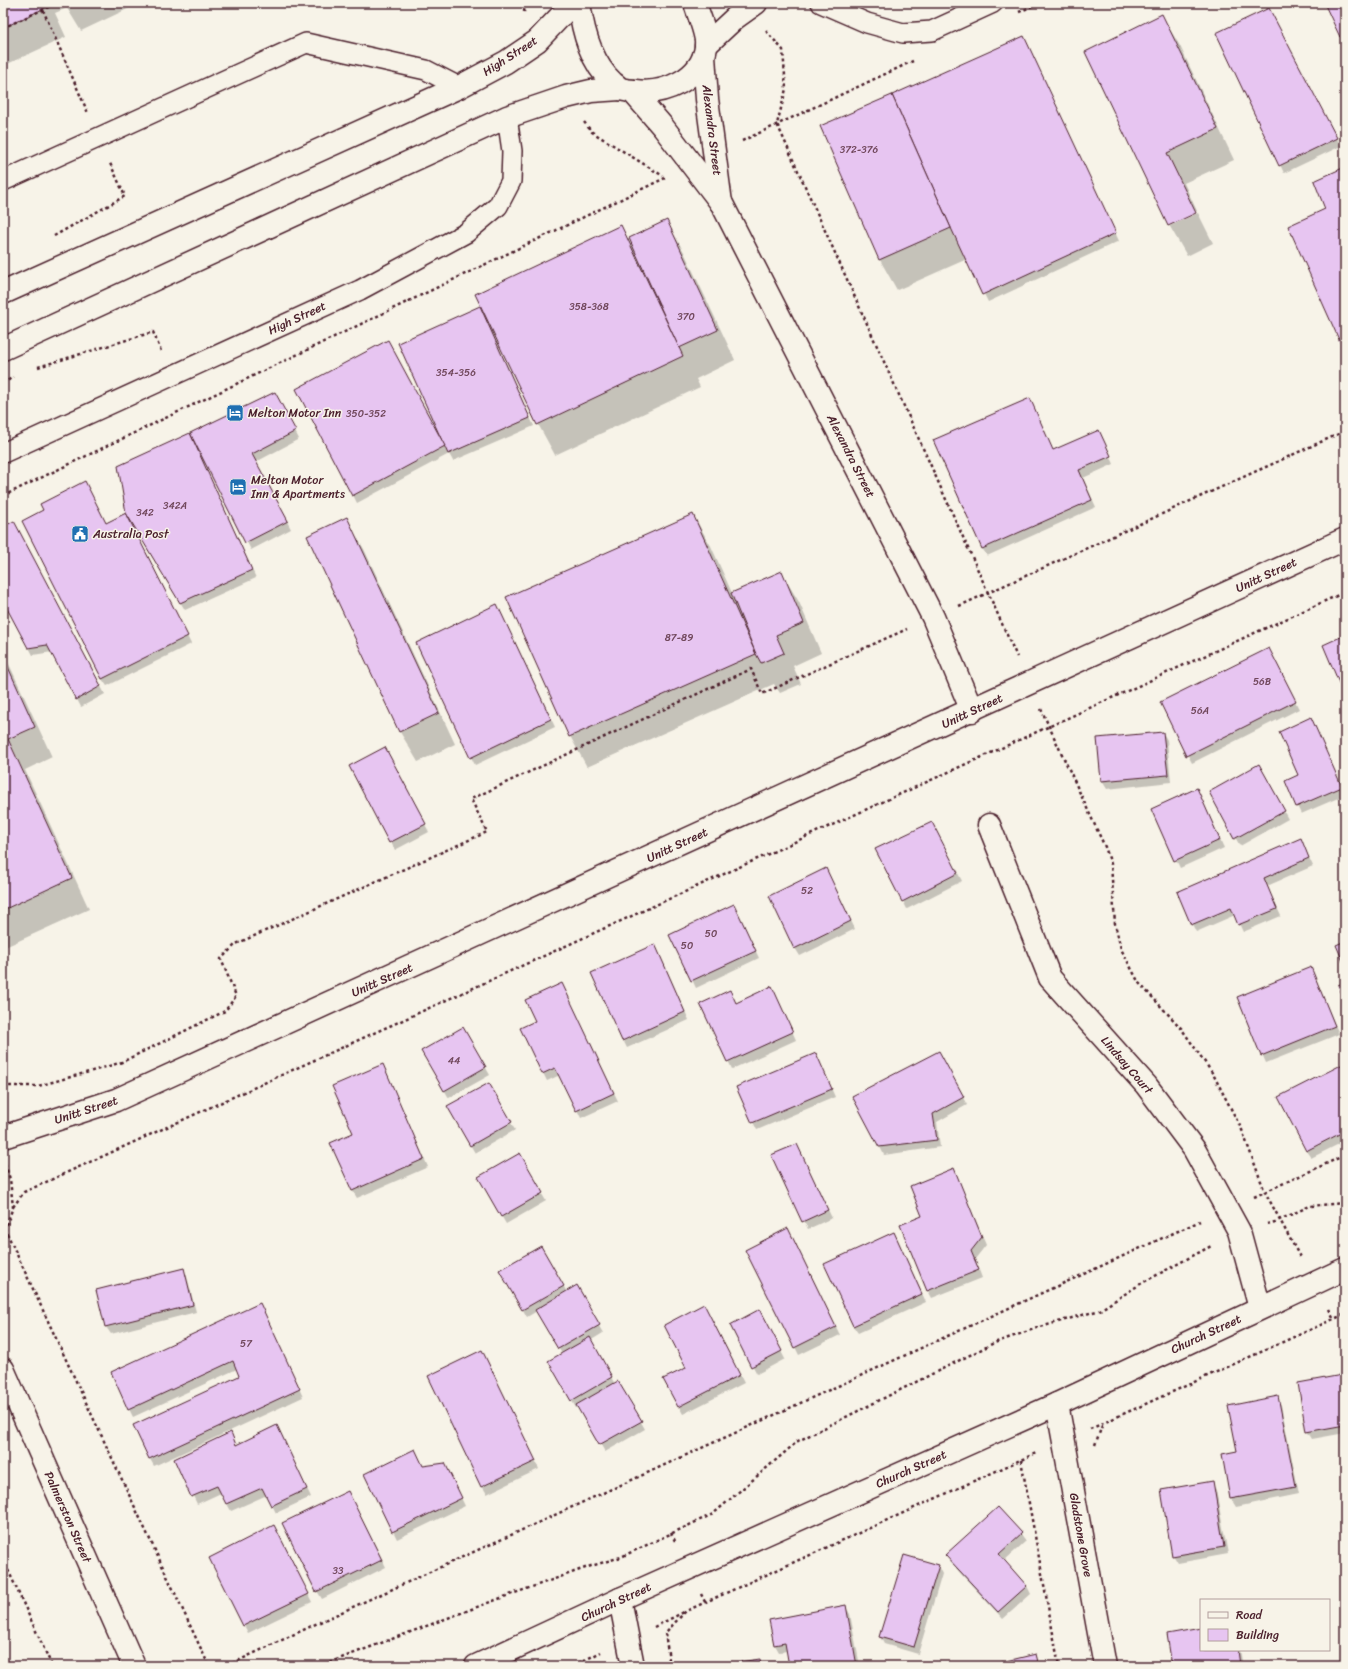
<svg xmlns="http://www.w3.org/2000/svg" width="1348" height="1669" font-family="Sriracha,sans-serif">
<rect width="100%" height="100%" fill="#f7f3e8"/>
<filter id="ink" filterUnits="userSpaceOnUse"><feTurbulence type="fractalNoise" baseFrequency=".025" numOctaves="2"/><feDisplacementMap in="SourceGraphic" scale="8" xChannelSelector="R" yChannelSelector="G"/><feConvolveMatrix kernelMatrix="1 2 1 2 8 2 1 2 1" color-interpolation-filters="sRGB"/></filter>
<g filter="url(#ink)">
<g fill="#0003">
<path d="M3,3H140L81,31L67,8L55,13L66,37L3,66Z"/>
<path d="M1325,3H1345V43L1341,36Z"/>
<path d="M1162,16L1180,46L1234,160L1184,183L1197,211L1170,224V226L1198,213L1213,243L1187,256L1169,225Z"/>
<path d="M1273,17L1341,146L1284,173L1217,33Z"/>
<path d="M1028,45L1119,241L988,302L967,259L897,290L880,260Z"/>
<path d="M667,222L684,252L735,360L696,379L700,387L555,455L538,424L495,333L493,334L534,426L453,461L449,454L357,503L353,495L441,437L480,308L483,313L485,312L620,226L631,245Z"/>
<path d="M275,393L299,439L256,462L291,529L251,550L206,463L204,464L256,578L185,610L133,524L132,525L191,644L107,686L102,679L106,524L127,513L119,467Z"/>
<path d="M1029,399L1053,451L1099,431L1114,464L1083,478L1096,507L987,556L982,548Z"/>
<path d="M693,515L711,546L732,593L781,572L799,602L821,653L793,666L801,684L780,693L774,684L587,767L570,736Z"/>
<path d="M346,519L364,549L455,744L418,762L400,732L309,536Z"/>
<path d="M3,528L18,530L105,694L81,707L52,652L33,655L3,599Z"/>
<path d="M501,613L555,727L475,765L471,757Z"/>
<path d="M3,651L52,757L25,770L89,909L3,948Z"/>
<path d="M1273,657L1299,709L1192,763L1161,703Z"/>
<path d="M1311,718L1345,795L1301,814L1297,806Z"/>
<path d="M1163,733L1167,740L1171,782L1107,789L1102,781L1098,739Z"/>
<path d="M389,755L429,832L395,850L350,766Z"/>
<path d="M1259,766L1288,819L1240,846L1210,792Z"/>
<path d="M1201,797L1224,848L1180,868L1152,810Z"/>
<path d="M936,831L962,881L907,909L903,901Z"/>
<path d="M1304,847L1313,866L1267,886L1281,916L1243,932L1235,915L1196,932L1192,924Z"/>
<path d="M830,877L855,929L800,956L795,948Z"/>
<path d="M734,905L759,958L696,988L671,935Z"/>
<path d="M659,953L689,1020L627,1048L623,1040Z"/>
<path d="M1311,968L1339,1034L1266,1063L1238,998Z"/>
<path d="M730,991L736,1004L776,995L796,1040L732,1069L701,1004Z"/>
<path d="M566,992L618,1101L581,1118L560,1075L547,1081L521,1029L537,1022Z"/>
<path d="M463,1028L490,1075L449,1098L422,1052Z"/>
<path d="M816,1054L835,1097L757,1130L753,1122Z"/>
<path d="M943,1060L967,1105L937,1122L940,1147L884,1155L880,1147Z"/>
<path d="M1345,1064V1141L1311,1158L1306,1151Z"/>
<path d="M383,1065L428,1167L357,1198L352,1190L354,1134Z"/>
<path d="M488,1084L515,1130L475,1153L448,1107Z"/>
<path d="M797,1145L832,1218L808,1229L773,1156Z"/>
<path d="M519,1154L546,1201L506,1224L479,1178Z"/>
<path d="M954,1169L986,1245L975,1259L982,1278L932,1298L928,1291L923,1217Z"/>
<path d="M792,1237L840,1335L799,1355L795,1347Z"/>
<path d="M898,1241L926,1302L858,1333L853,1326Z"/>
<path d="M540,1247L567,1292L576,1287L603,1333L590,1341L615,1384L618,1382L645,1429L605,1452L579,1407L576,1408L549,1361L562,1354L537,1311L527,1317L500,1270Z"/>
<path d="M183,1269L187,1277L196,1312L111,1334L106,1327L97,1291Z"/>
<path d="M264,1312L303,1397L154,1466L150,1459L241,1377L237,1369L133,1417L129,1409Z"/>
<path d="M708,1313L744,1383L683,1414L664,1379L687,1368Z"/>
<path d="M764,1318L785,1359L757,1374L731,1325Z"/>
<path d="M486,1359L539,1469L487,1494L482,1486Z"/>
<path d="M1345,1363V1433L1312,1439L1307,1431L1343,1376Z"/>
<path d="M1277,1397L1281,1405L1299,1494L1236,1507L1231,1499L1223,1455L1238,1452Z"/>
<path d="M230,1433L237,1446L281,1434L311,1497L276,1513L267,1495L231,1511L221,1493L197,1504L175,1459Z"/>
<path d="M423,1467L449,1472L465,1506L397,1539L365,1474Z"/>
<path d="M1212,1483L1216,1490L1228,1554L1178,1563L1173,1555Z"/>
<path d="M348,1492L386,1567L322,1599L317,1591Z"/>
<path d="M998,1508L1021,1534L1026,1541L1004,1561L1027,1586L1031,1594L1003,1619L951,1563L947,1555Z"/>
<path d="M278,1534L312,1602L248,1633L210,1558Z"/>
<path d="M938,1566L942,1574L918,1654L884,1644L880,1637Z"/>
<path d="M845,1606L850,1614L860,1666H790L788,1651L779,1652L775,1645Z"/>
<path d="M1201,1629V1650H1240L1243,1666H1173Z"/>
<path d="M1035,1655L1041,1666H990Z"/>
</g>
<g fill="#e7c5f1" stroke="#4a1f2b">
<path d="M3,3H48L49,6L3,28Z"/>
<path d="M1324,3H1345V35L1340,37Z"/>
<path d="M1269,8L1337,138L1279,166L1216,33Z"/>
<path d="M1162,14L1218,129L1167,153L1196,213L1168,226L1085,52Z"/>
<path d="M1024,36L1116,233L982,295L951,228L892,95Z"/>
<path d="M892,95L951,228L879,260L820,126Z"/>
<path d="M1345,167V353L1288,226L1325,209L1314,181Z"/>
<path d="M667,220L718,330L679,348L629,238Z"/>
<path d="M621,225L683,356L537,425L475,294Z"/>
<path d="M480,306L530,418L448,454L398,343Z"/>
<path d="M388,340L445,446L352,496L296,389Z"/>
<path d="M275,392L296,431L252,454L288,521L245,543L190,433Z"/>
<path d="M1030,398L1053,450L1099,430L1111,456L1079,470L1092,500L982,549L933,440Z"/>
<path d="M190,433L252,570L180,603L126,513L118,466Z"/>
<path d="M85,481L106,523L126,513L188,636L102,679L22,521L43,510L40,504Z"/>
<path d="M693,514L756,654L569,737L506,597Z"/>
<path d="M347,517L439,713L399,732L307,536Z"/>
<path d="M14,521L101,686L76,700L47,645L28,648L3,601V527Z"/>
<path d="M782,571L804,623L776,635L784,653L761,663L756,654L731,593Z"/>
<path d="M497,604L551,719L470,758L416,643Z"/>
<path d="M1345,635V697L1323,645Z"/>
<path d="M1269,648L1296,701L1186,756L1160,702Z"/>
<path d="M3,656L35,727L8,739L72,878L3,910Z"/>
<path d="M1311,717L1342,787L1296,807L1285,781L1298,775L1279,732Z"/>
<path d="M1163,732L1168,775L1101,781L1097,738Z"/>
<path d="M385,747L426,824L389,843L349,766Z"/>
<path d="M1259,764L1285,811L1234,839L1209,792Z"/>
<path d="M1197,788L1220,840L1174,861L1151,809Z"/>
<path d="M932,822L958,873L902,902L875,849Z"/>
<path d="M1301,838L1309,858L1264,878L1277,909L1238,925L1231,908L1191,925L1177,892Z"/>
<path d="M826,868L851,921L794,949L769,896Z"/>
<path d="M734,904L756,951L691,981L669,935Z"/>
<path d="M1345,941V966L1336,945Z"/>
<path d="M655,944L685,1012L622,1041L591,973Z"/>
<path d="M1311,967L1335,1026L1261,1056L1237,997Z"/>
<path d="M1345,982V1001L1338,985Z"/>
<path d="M562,983L614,1093L576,1111L555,1068L542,1074L520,1028L535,1021L525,1000Z"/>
<path d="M772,986L793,1032L727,1062L700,1004L730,990L736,1003Z"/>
<path d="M463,1027L486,1067L444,1091L421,1051Z"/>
<path d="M939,1051L964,1097L933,1114L937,1140L879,1147L852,1096Z"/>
<path d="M816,1053L832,1089L752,1123L736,1087Z"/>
<path d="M1345,1063V1131L1306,1151L1278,1097Z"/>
<path d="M383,1064L424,1159L352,1191L330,1143L353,1133L332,1086Z"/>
<path d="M489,1083L512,1122L470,1146L447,1106Z"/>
<path d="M797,1144L828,1210L802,1222L771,1155Z"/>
<path d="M520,1153L543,1193L501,1217L478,1177Z"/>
<path d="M954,1168L982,1237L971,1251L979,1270L927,1291L900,1225L922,1216L910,1186Z"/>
<path d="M788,1228L836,1327L794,1348L745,1250Z"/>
<path d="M894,1232L922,1294L853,1326L824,1264Z"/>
<path d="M541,1246L564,1286L522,1310L499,1270Z"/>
<path d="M184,1268L193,1305L105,1327L96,1290Z"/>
<path d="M577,1285L600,1325L558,1349L535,1310Z"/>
<path d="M260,1303L300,1389L149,1459L133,1425L239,1376L233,1361L128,1410L111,1372Z"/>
<path d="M704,1304L740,1375L678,1407L663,1379L686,1368L664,1325Z"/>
<path d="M760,1309L782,1351L751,1367L730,1325Z"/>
<path d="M590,1337L612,1377L571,1401L548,1361Z"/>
<path d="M482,1350L536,1461L481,1487L428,1376Z"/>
<path d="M1345,1357V1425L1306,1432L1298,1383L1342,1375Z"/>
<path d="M618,1381L642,1421L599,1445L576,1405Z"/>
<path d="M1278,1396L1296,1487L1230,1499L1222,1454L1237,1451L1228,1406Z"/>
<path d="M277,1425L307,1489L271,1506L262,1488L226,1504L217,1486L191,1497L174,1459L231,1432L236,1445Z"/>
<path d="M415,1449L423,1466L445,1463L462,1498L392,1532L364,1474Z"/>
<path d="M1213,1481L1224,1547L1172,1556L1161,1490Z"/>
<path d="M348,1491L382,1560L316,1592L282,1523Z"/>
<path d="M998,1507L1022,1533L999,1554L1027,1586L998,1612L945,1555Z"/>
<path d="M274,1525L309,1594L243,1626L209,1558Z"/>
<path d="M904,1555L939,1565L914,1647L879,1637Z"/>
<path d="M846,1605L857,1666H789L785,1643L774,1645L769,1620Z"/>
<path d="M1201,1628V1650H1238L1240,1666H1172L1167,1634Z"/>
<path d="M1036,1654L1039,1666H986Z"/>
<path d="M760,1659L761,1666H711Z"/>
</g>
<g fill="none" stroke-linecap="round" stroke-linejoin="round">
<defs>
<g id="service">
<path d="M821,3L867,23L903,33L932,31L993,3"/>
<path d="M3,181L306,43L426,70L459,87"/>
<path d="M3,453L360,290L466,233L498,206L511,181L512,151L507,117"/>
</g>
<g id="minor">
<path d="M704,56L707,99L721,203"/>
<path d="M632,91L663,127L722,204L933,617L972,711"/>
<path d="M989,825L1050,978L1146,1085L1194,1149L1239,1231L1260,1308"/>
<path d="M1057,1404L1105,1666"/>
<path d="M620,1599L633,1666"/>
<path d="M476,1666L620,1599L1057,1404L1345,1269"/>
</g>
<g id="tertiary">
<path d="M3,1137L116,1100L1345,539"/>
<path d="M3,1369L134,1666"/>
</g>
<g id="secondary">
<path d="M579,3C583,32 591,63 613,83C615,84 618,87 620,89C624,90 631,91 635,91C664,95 702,79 706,47C708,36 698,14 695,3"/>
<path d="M706,45L735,18L756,3"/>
<path d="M3,293L459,87L506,62L537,41L573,3"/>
<path d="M3,349L507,117L566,97L591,91L620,89"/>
</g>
</defs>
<use href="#service" stroke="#4a1f2b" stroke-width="22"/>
<use href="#minor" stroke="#4a1f2b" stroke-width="25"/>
<use href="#tertiary" stroke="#4a1f2b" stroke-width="25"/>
<use href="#secondary" stroke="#4a1f2b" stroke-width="25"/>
<g stroke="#4a1f2b" stroke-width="2.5" stroke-dasharray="3 3" stroke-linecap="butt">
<path d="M43,10L88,113"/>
<path d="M524,12L525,3"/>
<path d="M1019,12L1039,3"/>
<path d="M3,28L57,3"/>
<path d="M766,31L783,50L786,89L777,124L1017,657"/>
<path d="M584,122L592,132L663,176"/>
<path d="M742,141L913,61"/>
<path d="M54,236L125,196L109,161"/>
<path d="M38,367L153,332L161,351"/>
<path d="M3,384L13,377"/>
<path d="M3,496L665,178"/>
<path d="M959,606L1345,431"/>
<path d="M1041,709L1105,847L1111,864L1115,924L1121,949L1139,983L1181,1028L1213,1074L1242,1130L1265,1192L1301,1259"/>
<path d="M3,1086H38L96,1070L122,1062L225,1011L236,996L221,959L236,944L487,832L471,799L751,669L762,694L907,629"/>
<path d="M5,1164L10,1179L13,1207L5,1229L209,1666"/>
<path d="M1254,1197L1345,1155"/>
<path d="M13,1207L24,1192L1345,592"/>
<path d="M1267,1224L1275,1222L1310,1206L1345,1203"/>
<path d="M1329,1309L1334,1319"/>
<path d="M1090,1429L1345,1314"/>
<path d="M1095,1445L1103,1423"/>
<path d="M1021,1460L1059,1666"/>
<path d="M671,1533L676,1543"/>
<path d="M3,1559L52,1666"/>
<path d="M701,1594L705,1602"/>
<path d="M654,1627L684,1612"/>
<path d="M227,1666L320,1622L1200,1221"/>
<path d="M325,1666L336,1660L501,1598L591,1566L621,1557L713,1514L798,1441L994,1343L1037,1328L1100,1310L1142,1283L1213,1245"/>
<path d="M573,1666L601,1652"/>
<path d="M670,1666L665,1633L686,1611L1036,1453"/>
</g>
<use href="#service" stroke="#f7f3e8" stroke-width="19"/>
<use href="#minor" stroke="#f7f3e8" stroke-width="22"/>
<use href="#tertiary" stroke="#f7f3e8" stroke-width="22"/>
<use href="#secondary" stroke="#f7f3e8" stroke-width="22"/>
</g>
</g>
<defs>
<symbol id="hotel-square" viewBox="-11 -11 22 22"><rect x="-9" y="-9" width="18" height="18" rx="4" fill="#1f6fb2" stroke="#f7f3e8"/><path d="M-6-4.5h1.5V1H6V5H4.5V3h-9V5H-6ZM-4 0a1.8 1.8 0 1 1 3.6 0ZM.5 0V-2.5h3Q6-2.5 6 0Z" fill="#fff"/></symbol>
<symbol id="civic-square" viewBox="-11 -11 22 22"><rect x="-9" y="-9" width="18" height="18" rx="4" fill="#1f6fb2" stroke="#f7f3e8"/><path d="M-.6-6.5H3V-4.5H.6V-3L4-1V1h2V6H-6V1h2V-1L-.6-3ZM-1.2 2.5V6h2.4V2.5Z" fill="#fff"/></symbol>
</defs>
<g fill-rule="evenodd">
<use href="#hotel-square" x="225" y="403" width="20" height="20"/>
<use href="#hotel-square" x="228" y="477" width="20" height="20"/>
<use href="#civic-square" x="70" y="524" width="20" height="20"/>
</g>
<g text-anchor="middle" stroke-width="3" stroke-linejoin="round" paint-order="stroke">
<g font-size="10" fill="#71485c">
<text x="859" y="153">372-376</text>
<text x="589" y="310">358-368</text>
<text x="686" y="320">370</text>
<text x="456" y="376">354-356</text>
<text x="366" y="417">350-352</text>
<text x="175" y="509">342A</text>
<text x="145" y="516">342</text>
<text x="679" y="641">87-89</text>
<text x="1262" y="685">56B</text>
<text x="1200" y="714">56A</text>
<text x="807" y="894">52</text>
<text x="711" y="937">50</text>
<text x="687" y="949">50</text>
<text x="454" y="1064">44</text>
<text x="246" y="1347">57</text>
<text x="338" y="1574">33</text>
</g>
<g font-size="12" fill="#4a1f2b" stroke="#f7f3e8">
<text transform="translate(510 56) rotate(-33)" y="4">High Street</text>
<text transform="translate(712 130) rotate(83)" y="4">Alexandra Street</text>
<text transform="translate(297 318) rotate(-25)" y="4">High Street</text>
<text transform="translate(851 456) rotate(63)" y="4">Alexandra Street</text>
<text transform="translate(1266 575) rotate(-25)" y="4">Unitt Street</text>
<text transform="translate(972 711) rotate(-25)" y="4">Unitt Street</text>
<text transform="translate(677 845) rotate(-25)" y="4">Unitt Street</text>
<text transform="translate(382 980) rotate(-24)" y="4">Unitt Street</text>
<text transform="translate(1127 1065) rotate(49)" y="4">Lindsay Court</text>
<text transform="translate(86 1110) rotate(-18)" y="4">Unitt Street</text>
<text transform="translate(1206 1334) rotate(-25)" y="4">Church Street</text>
<text transform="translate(911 1469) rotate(-24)" y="4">Church Street</text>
<text transform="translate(68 1517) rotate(66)" y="4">Palmerston Street</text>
<text transform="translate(1081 1535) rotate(80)" y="4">Gladstone Grove</text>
<text transform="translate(616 1602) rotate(-25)" y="4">Church Street</text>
</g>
<g font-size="12" fill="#4a1f2b" stroke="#f7f3e8" text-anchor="start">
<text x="248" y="417">Melton Motor Inn</text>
<text x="251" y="484">Melton Motor<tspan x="251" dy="14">Inn &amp; Apartments</tspan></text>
<text x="93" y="538">Australia Post</text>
</g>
</g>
<rect width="1348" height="1669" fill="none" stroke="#f7f3e8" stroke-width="16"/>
<rect x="8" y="8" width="1332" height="1653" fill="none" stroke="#4a1f2b" stroke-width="1.5" filter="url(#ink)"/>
<rect x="1200" y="1599" width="130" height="52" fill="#f7f3e8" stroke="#b29e9c"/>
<rect x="1208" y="1612" width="20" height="6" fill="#f7f3e8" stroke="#b29e9c"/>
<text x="1236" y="1619" font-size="12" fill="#4a1f2b">Road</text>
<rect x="1208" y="1629" width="20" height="12" fill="#e7c5f1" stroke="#b29e9c"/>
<text x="1236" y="1639" font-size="12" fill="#4a1f2b">Building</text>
</svg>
